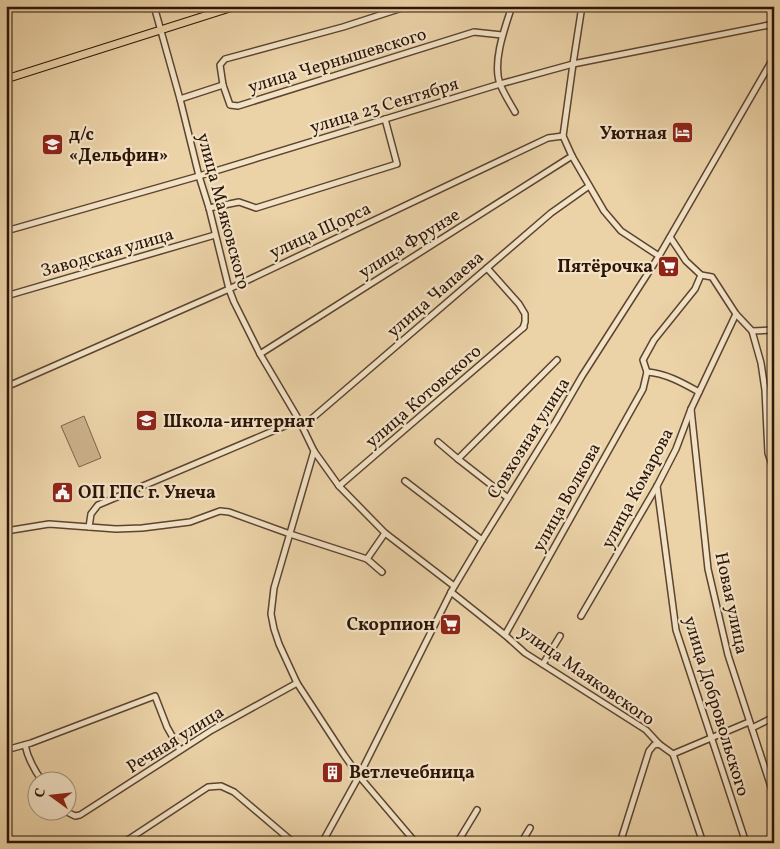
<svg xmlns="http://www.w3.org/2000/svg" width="780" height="849" font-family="Vollkorn,serif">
<rect width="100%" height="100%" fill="#ebd2a7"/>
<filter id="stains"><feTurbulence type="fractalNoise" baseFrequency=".004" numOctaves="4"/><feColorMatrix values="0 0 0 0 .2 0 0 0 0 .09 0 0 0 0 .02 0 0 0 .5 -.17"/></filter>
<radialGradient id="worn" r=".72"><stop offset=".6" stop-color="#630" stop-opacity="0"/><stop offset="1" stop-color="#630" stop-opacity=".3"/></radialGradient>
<path fill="#cbb28c" stroke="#7c644a" d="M84,416L101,458L79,467L61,426Z"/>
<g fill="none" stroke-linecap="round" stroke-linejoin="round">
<defs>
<g id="minor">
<path d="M154,6L180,99L199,176L209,208L229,289L234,302L260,354L299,420L314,451L339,486L385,533L454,586"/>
<path d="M408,6L343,27L225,59L220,65L223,85L230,105L238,106L474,32L502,35"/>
<path d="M512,6C505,27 492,62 500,84C504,94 510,103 515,112"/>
<path d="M6,7L9,6"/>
<path d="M180,99L223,85"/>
<path d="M563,136L572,156L604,211L621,231L659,256"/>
<path d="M563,136L573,64L582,6"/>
<path d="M209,208L239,202L256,208L397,164L385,119"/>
<path d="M6,231L199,176L500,84L573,64L774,24"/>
<path d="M670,237L686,261L701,275L712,277L736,314L752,331L761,363L765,390L768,453L774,471"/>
<path d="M487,268L519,304L525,314V322L523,328"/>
<path d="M6,296L215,235"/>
<path d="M752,331L774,330"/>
<path d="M260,354L572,156"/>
<path d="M647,372L643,360L654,340L695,289L701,275"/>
<path d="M647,372C665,373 683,383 699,392"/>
<path d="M6,387L229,289L548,138L563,136"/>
<path d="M691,409L708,569L728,655L774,796"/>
<path d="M302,427L551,213L589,186"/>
<path d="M438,442L458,459"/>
<path d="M314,451L274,588L271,614L274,629L279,644L297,683L344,755L359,776L416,843"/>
<path d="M405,481L482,540"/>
<path d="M339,486L524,327"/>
<path d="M657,486L676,630L746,843"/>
<path d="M508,498L458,459L557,360"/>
<path d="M89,527L91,514L98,505L299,420"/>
<path d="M6,531L49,524L116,529L142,528L190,522L220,511L229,512L290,534L367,559L385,533"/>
<path d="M367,559L382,572"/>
<path d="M451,592L505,635L525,653L646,730L659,744L673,754L703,843"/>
<path d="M581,616L657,486L676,449L691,409L736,314"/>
<path d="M505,635L643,389L647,372"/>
<path d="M543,664L560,636"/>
<path d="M752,728L774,717"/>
<path d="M25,745C28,759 34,770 43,782"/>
<path d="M6,750L31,743L155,696L167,727L180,750"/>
<path d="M673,754L749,722"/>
<path d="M67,812L75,816L80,815L212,730L297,683"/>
<path d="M123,843L208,787L221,786L234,792L294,843"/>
<path d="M322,843L359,776L451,592L482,540L556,421L582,376L659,256L774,57"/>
<path d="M457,843L477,810"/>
<path d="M521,843L530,828"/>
<path d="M620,843L649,751L654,745L659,744"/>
</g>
<path id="major" d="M6,79L236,6"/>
</defs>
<use href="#minor" stroke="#5c442f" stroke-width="8"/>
<use href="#major" stroke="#2d1507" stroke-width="9"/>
<use href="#minor" stroke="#f2e2c6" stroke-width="5"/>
<use href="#major" stroke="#ebd2a7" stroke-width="7"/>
</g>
<defs>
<symbol id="hotel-square" viewBox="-11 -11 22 22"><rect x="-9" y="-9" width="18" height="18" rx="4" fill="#8f2418" stroke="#f2e2c6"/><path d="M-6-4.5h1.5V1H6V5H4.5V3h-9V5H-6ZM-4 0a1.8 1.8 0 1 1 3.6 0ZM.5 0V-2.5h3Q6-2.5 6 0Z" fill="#fff"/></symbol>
<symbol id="school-square" viewBox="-11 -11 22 22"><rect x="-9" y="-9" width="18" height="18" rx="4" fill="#8f2418" stroke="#f2e2c6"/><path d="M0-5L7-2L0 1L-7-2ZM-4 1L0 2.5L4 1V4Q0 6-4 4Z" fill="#fff"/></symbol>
<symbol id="supermarket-square" viewBox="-11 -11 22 22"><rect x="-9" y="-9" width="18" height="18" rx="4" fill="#8f2418" stroke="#f2e2c6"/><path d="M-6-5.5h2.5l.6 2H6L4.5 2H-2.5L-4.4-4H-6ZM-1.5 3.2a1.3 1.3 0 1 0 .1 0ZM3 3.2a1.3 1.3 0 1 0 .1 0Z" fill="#fff"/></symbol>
<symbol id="civic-square" viewBox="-11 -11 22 22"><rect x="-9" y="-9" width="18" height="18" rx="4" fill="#8f2418" stroke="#f2e2c6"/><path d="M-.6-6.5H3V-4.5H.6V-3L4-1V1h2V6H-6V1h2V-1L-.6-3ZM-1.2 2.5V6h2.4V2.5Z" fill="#fff"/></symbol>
<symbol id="building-square" viewBox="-11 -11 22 22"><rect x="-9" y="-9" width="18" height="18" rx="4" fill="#8f2418" stroke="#f2e2c6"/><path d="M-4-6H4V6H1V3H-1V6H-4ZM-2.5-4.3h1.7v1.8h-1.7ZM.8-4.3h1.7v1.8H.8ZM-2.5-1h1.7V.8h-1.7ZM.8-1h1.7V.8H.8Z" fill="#fff"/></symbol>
</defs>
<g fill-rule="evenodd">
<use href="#hotel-square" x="670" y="120" width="25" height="25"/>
<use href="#school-square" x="40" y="132" width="25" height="25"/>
<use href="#supermarket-square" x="656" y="254" width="25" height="25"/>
<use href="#school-square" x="134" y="408" width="25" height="25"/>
<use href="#civic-square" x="50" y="480" width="25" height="25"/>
<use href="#supermarket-square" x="438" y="612" width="25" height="25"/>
<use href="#building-square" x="320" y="760" width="25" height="25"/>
</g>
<g text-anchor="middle" stroke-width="4.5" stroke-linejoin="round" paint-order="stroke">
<g font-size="18" fill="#2d1507" stroke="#f2e2c6">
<text transform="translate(337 60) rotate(-17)" y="6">улица Чернышевского</text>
<text transform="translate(384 105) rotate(-17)" y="6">улица 23 Сентября</text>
<text transform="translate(224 211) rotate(75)" y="6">улица Маяковского</text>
<text transform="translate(320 230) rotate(-25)" y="6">улица Щорса</text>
<text transform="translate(409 243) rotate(-32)" y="6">улица Фрунзе</text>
<text transform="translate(107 252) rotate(-16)" y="6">Заводская улица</text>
<text transform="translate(435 294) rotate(-41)" y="6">улица Чапаева</text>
<text transform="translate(423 396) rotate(-41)" y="6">улица Котовского</text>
<text transform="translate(528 438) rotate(-58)" y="6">Совхозная улица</text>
<text transform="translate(637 488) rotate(-62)" y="6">улица Комарова</text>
<text transform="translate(566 497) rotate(-61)" y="6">улица Волкова</text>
<text transform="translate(732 603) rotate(78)" y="6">Новая улица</text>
<text transform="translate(587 675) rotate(35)" y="6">улица Маяковского</text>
<text transform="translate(717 706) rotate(73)" y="6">улица Добровольского</text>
<text transform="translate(175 739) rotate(-32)" y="6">Речная улица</text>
</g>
<g font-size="18" font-weight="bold" fill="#2d1507" stroke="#f2e2c6" text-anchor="start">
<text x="667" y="139" text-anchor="end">Уютная</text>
<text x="69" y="140">д/с<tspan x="69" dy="21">«Дельфин»</tspan></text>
<text x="653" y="272" text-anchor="end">Пятёрочка</text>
<text x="163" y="427">Школа-интернат</text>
<text x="78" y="498">ОП ГПС г. Унеча</text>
<text x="435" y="630" text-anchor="end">Скорпион</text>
<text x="349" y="778">Ветлечебница</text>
</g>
</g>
<rect width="780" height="849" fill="none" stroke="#ebd2a7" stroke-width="25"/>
<rect x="8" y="8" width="765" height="834" fill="none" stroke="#2d1507" stroke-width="2.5"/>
<rect x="12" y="12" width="755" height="824" fill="none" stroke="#2d1507"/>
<g transform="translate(52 796) rotate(285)"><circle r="24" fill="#f2e2c6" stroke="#a3907a"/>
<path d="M0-4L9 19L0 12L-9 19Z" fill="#8f2418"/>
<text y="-8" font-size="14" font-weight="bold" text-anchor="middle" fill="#2d1507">С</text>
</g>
<rect width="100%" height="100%" filter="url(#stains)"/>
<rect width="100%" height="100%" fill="url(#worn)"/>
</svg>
